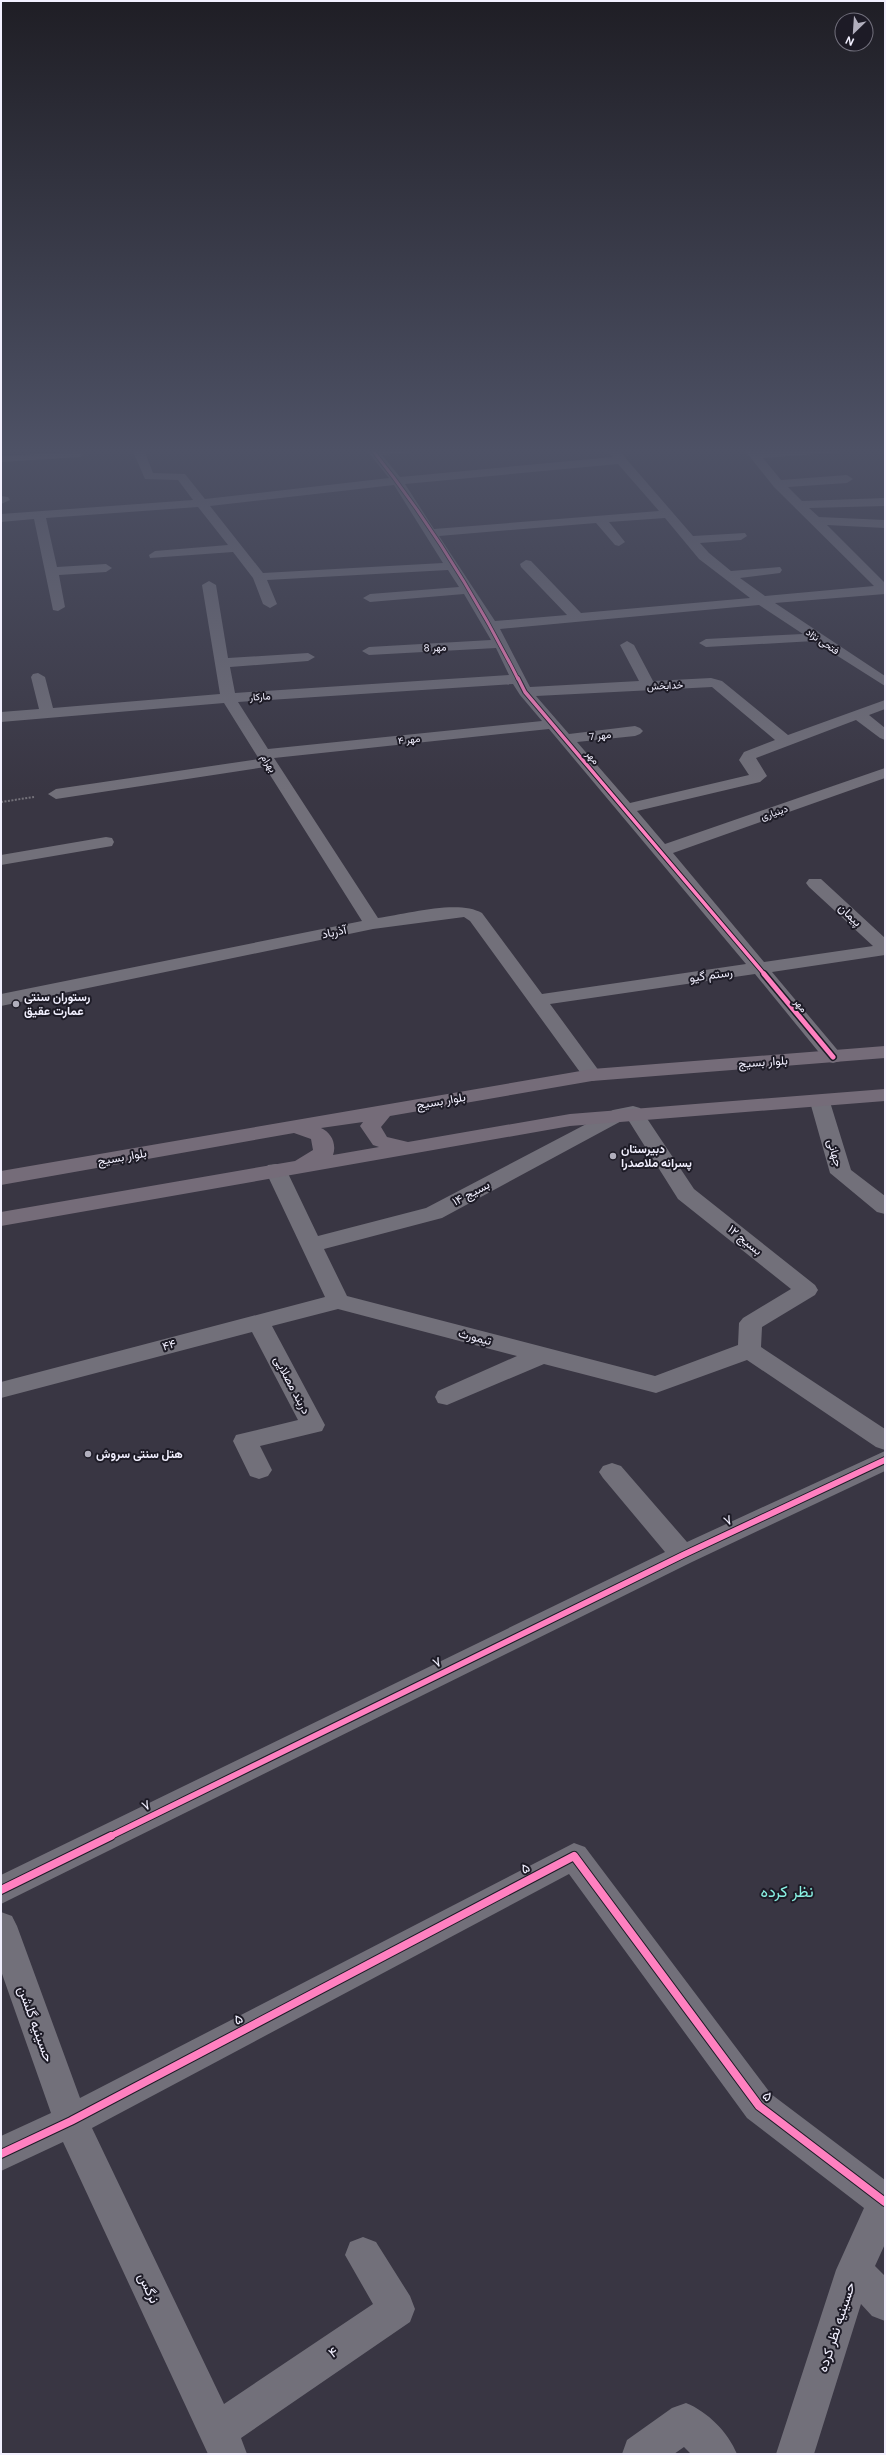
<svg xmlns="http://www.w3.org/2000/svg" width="886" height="2455" font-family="'DM Sans',Vazirmatn,sans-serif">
<rect width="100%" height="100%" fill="#393643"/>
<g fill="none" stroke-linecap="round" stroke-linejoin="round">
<path stroke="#74727a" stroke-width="2" stroke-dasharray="2 1.5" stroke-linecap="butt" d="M1,802L34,797"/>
<g fill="#72707a" fill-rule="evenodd">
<path d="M131,447H143L153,473L185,474L205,499L389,478L364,447H437L431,450L382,455L400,477L613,457L606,449L608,447H616L693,536L745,533L747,536L741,540L700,543L709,553L731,571L780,567L782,570L780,573L740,578L765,596L874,586L774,487L742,447H754L758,451L823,447H875L869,450L763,458L781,480L847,475L853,479L847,483L788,487L802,501L885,498V506L809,508L819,517L885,520V528L827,525L885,583V594L775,603L885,676V686L814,641L706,647L699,643L706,639L803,634L759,605L500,629L530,687L639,681L620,645L627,641L634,645L653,681L711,678L722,681L788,735L885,700V709L869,715L885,728V740L880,738L856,720L756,758L767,776L760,782L637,811L665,844L885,768V778L673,853L764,962L873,946L809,887L806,883L809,879H821L885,938V955L772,972L840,1053L843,1057L840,1061L833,1063L826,1061L755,974L550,1004L602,1075L599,1079L592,1081L585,1079L470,921L464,917L373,929L1,1006V994L362,921L265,767L56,799L48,794L56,789L259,759L224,703L1,722V712L39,709L31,677L33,674L38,673L45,677L53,708L220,694L202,585L209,581L216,585L228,658L308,653L315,657L308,661L230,667L235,693L509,675L496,648L369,655L362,651L369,647L491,640L464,594L370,602L363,598L370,594L459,587L448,570L267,580L277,604L270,608L263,604L253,578L233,552L150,558L149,555L155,551L228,545L198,507L46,518L57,567L106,564L112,568L106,572L59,575L65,607L58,611L53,610L34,519L1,522V514L193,500L178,480L145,479ZM618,464L659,511L434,529L405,484ZM394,485L443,563L263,573L210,506ZM665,518L699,559L750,598L581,613L531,561L526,560L520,564L521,567L567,615L495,621L439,536L596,523L615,545L619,546L625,542L609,522ZM513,684L520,695L542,721L268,749L238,702ZM712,687L775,740L744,752L739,760L749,775L630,803L577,742L635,736L640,734L643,731L640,728L635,726L569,734L536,696ZM549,729L746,964L542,994L482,913C459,899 406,914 378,918L274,758Z"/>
<path d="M77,452L83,455L81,457L1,462V456Z"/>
<path d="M1,496L8,497L10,500L1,504Z"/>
<path d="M106,837L112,838L114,842L112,846L1,865V855Z"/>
<path d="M820,1096L827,1098L830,1102L851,1170L885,1196V1214L877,1212L830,1173L810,1102L813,1098Z"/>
<path d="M633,1106L640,1108L694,1189L815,1285L818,1290L815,1295L762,1327L761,1347L885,1429V1450L876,1447L747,1360L656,1393L544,1364L447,1405L438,1403L435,1397L438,1391L517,1356L338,1309L272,1326L325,1425L322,1431L260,1446L272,1470L268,1476L259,1479L250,1476L233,1441L236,1435L298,1420L252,1332L1,1398V1382L325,1297L265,1170L268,1165L276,1164L284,1165L318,1236L426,1208L613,1110ZM627,1118L678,1199L791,1289L743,1318L739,1323L738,1345L655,1376L347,1296L324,1249L442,1218Z"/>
<path d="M885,1451V1471L692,1562L1,1904V1875L665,1552L603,1478L599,1472L603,1466L612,1463L621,1466L687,1542Z"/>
<path d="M574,1843L585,1847L771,2094L885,2180V2244L875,2266L885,2276V2321L872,2316L861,2304L814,2454H776L836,2270L864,2208L747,2118L569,1874L92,2128L224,2404L373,2304L345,2255L350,2242L363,2237L376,2242L410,2296L415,2309L410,2322L241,2438L247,2454H208L63,2142L1,2171V2136L51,2113L1,1971V1912L12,1916L17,1926L80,2098Z"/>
<path d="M686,2403C708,2412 728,2432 737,2454H691L684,2447L674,2454H622L627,2440L672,2408Z"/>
</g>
<path fill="#756c79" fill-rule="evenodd" d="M885,1046V1058L592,1081L390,1116L381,1127L387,1137L408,1142L570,1114L885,1089V1101L570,1126L1,1226V1212L295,1161L313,1150L311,1139L294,1133L1,1185V1171L592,1069ZM363,1122L360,1126L373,1145L379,1147L333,1155C337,1144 331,1132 321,1128Z"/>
<defs>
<path id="cycleway-far4" d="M370,447C427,518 477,598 518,679"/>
<path id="cycleway-far3" d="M518,678L525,692L765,975"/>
<path id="cycleway-far2" d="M764,974L833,1057"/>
<path id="cycleway-far1" d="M109,1837L683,1555L885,1460"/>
<g id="cycleway">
<path d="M1,1890L111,1836"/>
<path d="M1,2154L71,2121L574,1856L759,2106L885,2202"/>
</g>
</defs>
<use href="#cycleway-far4" stroke="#1d1b26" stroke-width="4.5"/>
<use href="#cycleway-far3" stroke="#1d1b26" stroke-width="5.5"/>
<use href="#cycleway-far2" stroke="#1d1b26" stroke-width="8"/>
<use href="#cycleway-far1" stroke="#1d1b26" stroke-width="8"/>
<use href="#cycleway" stroke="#1d1b26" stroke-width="10"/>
<use href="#cycleway-far4" stroke="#ff80c0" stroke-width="3"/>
<use href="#cycleway-far3" stroke="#ff80c0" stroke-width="3.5"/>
<use href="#cycleway-far2" stroke="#ff80c0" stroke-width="5"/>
<use href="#cycleway-far1" stroke="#ff80c0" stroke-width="6"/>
<use href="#cycleway" stroke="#ff80c0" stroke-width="8"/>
</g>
<linearGradient id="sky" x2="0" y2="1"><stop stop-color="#1f1e25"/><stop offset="0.57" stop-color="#4e5266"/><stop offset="1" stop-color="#4e5266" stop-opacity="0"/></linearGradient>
<rect width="886" height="791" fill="url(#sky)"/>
<g fill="#b1afbd" stroke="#1d1b26" stroke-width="1.5">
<circle cx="16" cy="1004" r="4"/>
<circle cx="613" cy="1156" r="4"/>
<circle cx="88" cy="1454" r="4"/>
</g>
<g text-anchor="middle" stroke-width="4" stroke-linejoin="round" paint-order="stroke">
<g font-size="10" fill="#f2f0ff" stroke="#1d1b26">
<text transform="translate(823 641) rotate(34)" y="4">فتحی نژاد</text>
<text transform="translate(435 647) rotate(-3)" y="4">مهر 8</text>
<text transform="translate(665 685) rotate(-3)" y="4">خدابخش</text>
<text transform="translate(260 696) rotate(-4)" y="4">مارکار</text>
<text transform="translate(600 735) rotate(-7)" y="4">مهر 7</text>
<text transform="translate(409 739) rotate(-6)" y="4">مهر ۴</text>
<text transform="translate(593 757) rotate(49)" y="4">مهر</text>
<text transform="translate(269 763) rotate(58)" y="4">بهرام</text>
<text transform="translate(774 812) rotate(-19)" y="4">دینیاری</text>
<text transform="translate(801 1005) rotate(50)" y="4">مهر</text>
</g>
<g font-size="12" fill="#f2f0ff" stroke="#1d1b26">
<text transform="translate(850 915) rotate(43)" y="4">پیمان</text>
<text transform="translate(334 932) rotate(-12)" y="4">آذرباد</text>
<text transform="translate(711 975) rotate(-8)" y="4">رستم گیو</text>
<text transform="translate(763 1062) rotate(-4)" y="4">بلوار بسیج</text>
<text transform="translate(441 1101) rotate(-10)" y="4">بلوار بسیج</text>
<text transform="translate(835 1153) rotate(74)" y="4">جهانی</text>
<text transform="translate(122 1157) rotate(-10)" y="4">بلوار بسیج</text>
<text transform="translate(471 1193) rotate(-28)" y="4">بسیج ۱۴</text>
<text transform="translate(745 1240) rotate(39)" y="4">بسیج ۱۲</text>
<text transform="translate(475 1337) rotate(15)" y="4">تیمورث</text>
<text transform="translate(169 1345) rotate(-15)" y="4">۴۴</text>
<text transform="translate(292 1385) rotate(62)" y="4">دربند مصلایی</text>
</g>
<g font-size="12" font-weight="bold" fill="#f2f0ff" stroke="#1d1b26" text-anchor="start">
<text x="24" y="1001">رستوران سنتی<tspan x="24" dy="14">عمارت عقیق</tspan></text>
<text x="621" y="1153">دبیرستان<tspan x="621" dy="14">پسرانه ملاصدرا</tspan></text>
<text x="96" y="1458">هتل سنتی سروش</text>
</g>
<g font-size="14" fill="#f2f0ff" stroke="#1d1b26">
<text transform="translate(728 1520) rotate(-25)" y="5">۷</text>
<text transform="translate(437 1662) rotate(-26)" y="5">۷</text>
<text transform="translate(146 1805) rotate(-26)" y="5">۷</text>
<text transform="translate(525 1868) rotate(-28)" y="5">۵</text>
<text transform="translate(238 2019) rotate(-28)" y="5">۵</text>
<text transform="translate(36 2024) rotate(70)" y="5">حسینیه گلشن</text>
<text transform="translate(768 2096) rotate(46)" y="5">۵</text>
<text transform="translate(149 2288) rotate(65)" y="5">نرگس</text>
<text transform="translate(836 2327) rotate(-72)" y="5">حسینیه نظر کرده</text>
<text transform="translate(333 2352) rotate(-34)" y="5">۴</text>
</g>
<g font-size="16" fill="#89f1e3" stroke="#1d1b26">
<text x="787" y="1897">نظر کرده</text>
</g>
</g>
<rect width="886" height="2455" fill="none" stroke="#f2f0ff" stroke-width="4"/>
<g transform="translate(854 32) rotate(205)"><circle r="19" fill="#1d1b26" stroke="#72707d"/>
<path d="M0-3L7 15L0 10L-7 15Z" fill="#b1afbd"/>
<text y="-6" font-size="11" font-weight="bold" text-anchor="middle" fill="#f2f0ff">N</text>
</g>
</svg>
